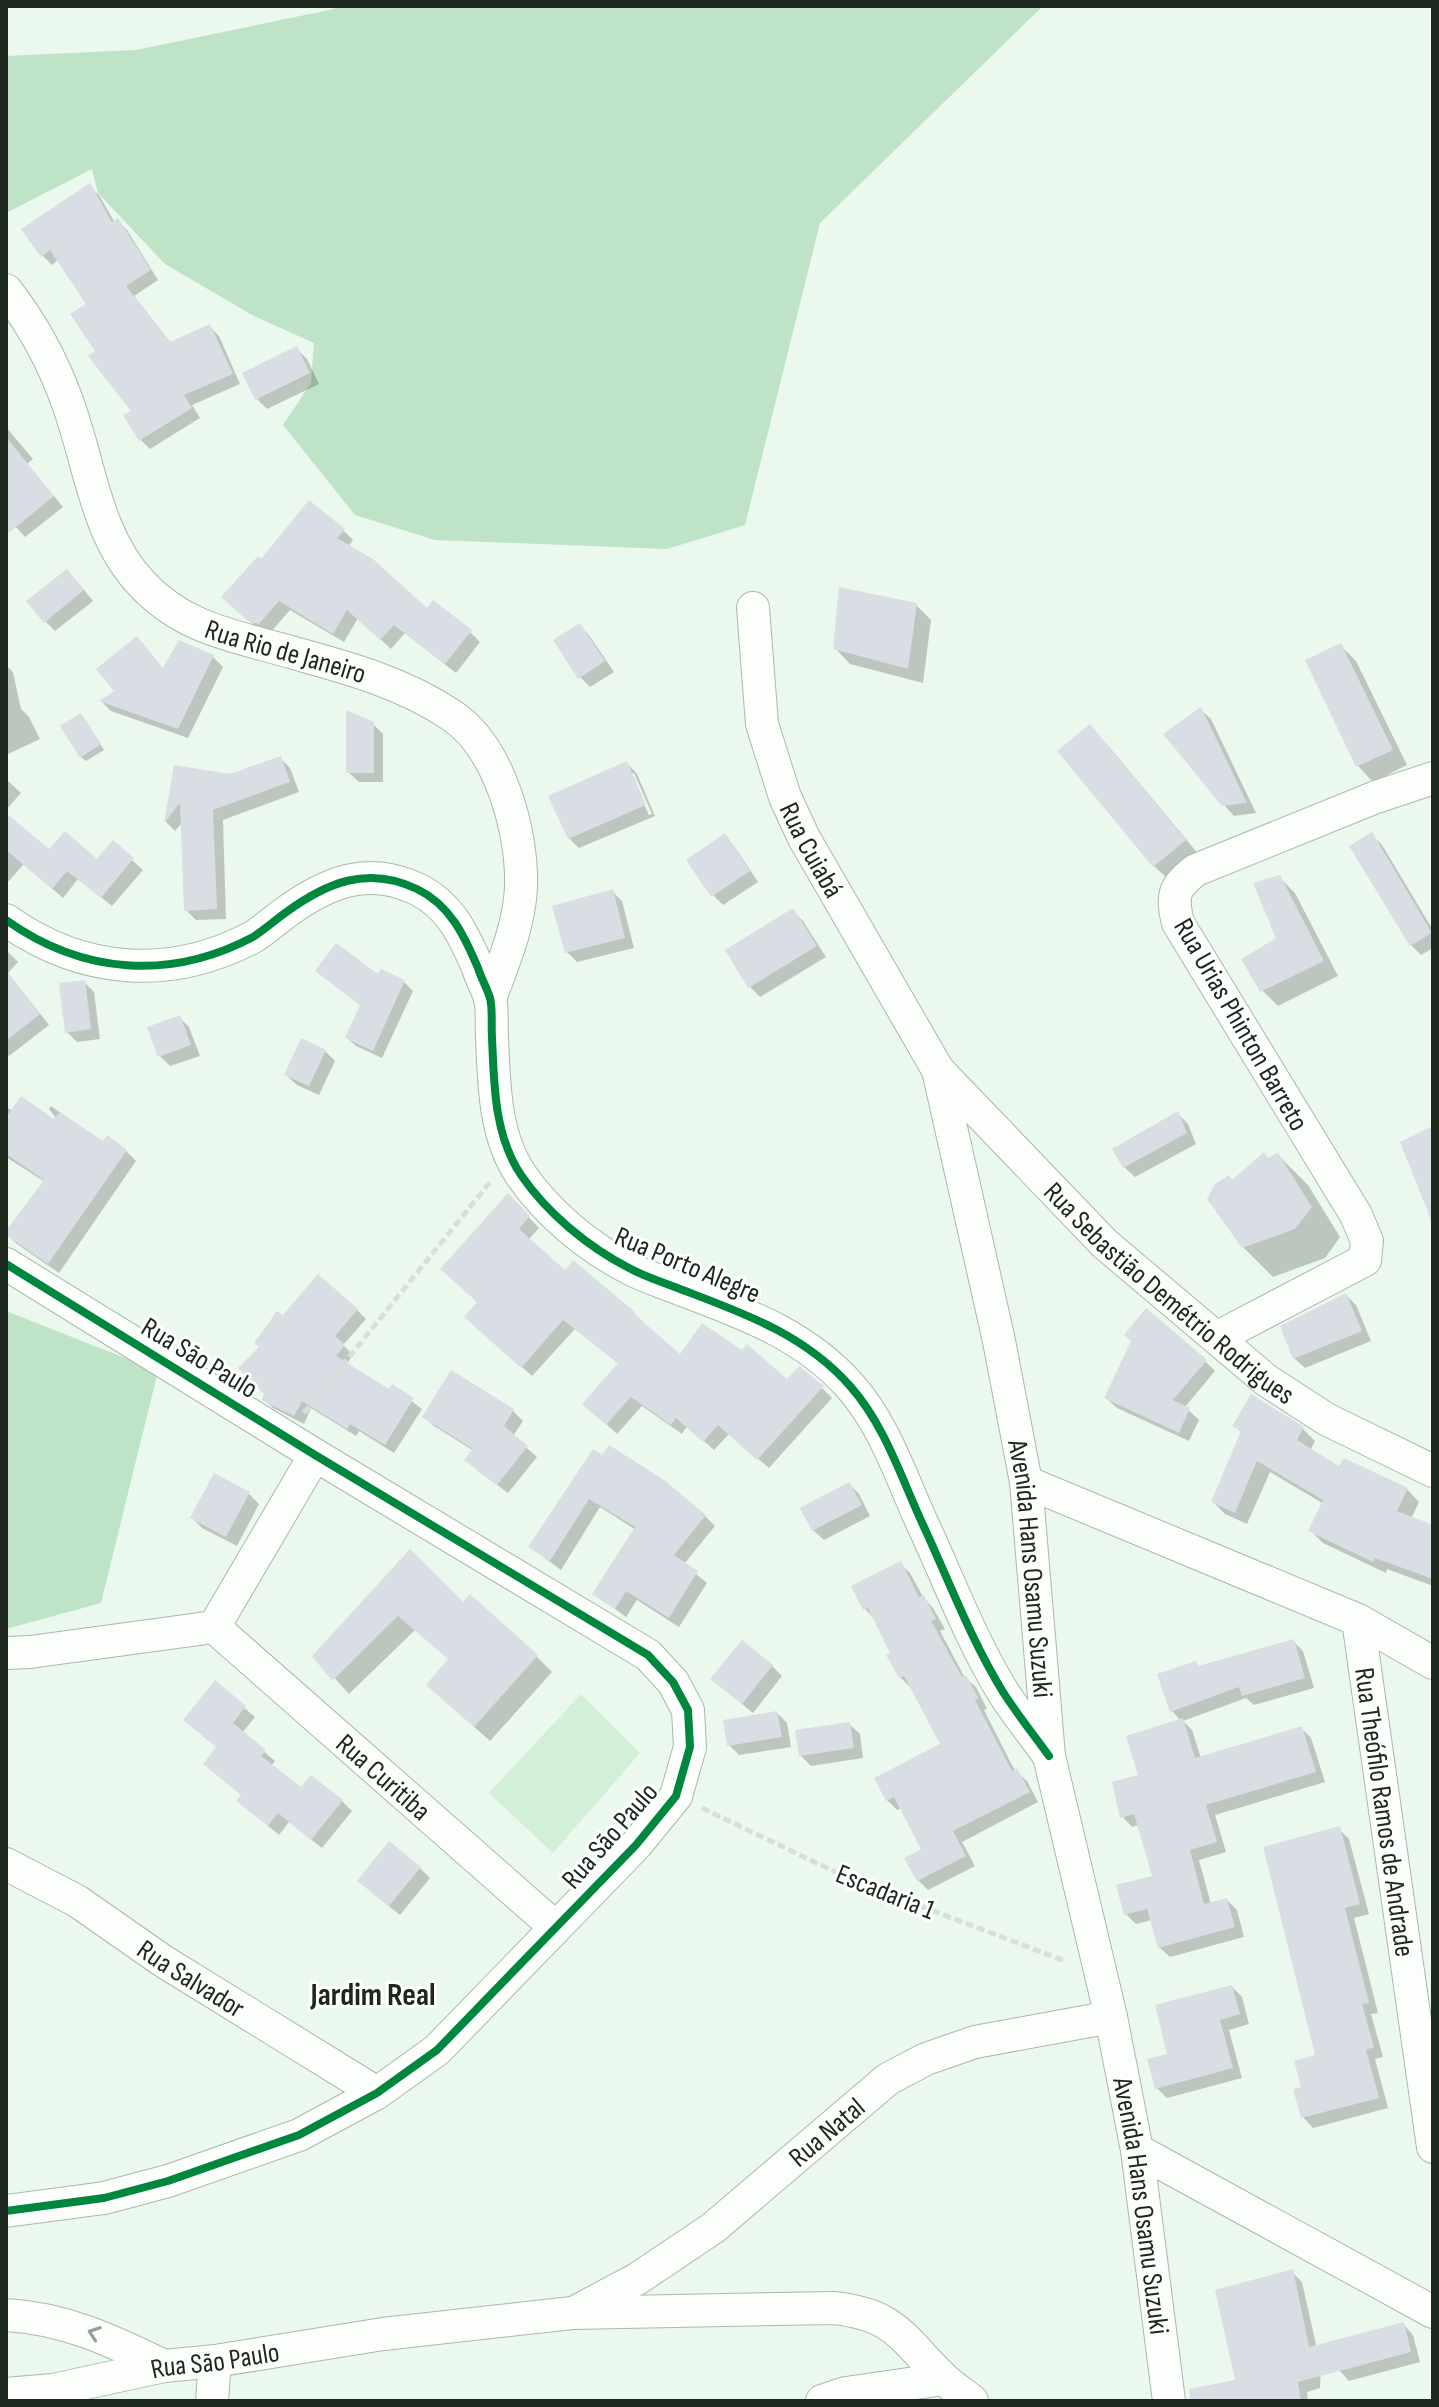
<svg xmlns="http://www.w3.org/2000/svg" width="1439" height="2407" font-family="'Sofia Sans Condensed',sans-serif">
<rect width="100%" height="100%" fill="#ebf8ee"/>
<path fill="#d2efd8" d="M581,1694L640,1753L553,1853L489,1793Z"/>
<g fill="#bee3c6">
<path d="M337,6H1043L820,223L745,525L667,549L435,540L355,515L283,425L311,383L314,343L252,315L165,264L98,193L92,169L6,213V56L136,50L334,9Z"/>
<path d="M6,1311L158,1371L101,1603L6,1629Z"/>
</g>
<g fill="#0003" fill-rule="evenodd">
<path d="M89,186L99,195L115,223L118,221L127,230L158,280L134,296L171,343L209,326L219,336L240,384L192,405L200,418L150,449L141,440L134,411L98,351L89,304L59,259L52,265L42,255Z"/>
<path d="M297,349L307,359L319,384L267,409L257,399Z"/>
<path d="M6,427L33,459L27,464L63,507L25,537L6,516Z"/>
<path d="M343,530L353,540L348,547L427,611L470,632L480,642L456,673L405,633L391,649L358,618L344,642L290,610L270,633L260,630L234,607L261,562Z"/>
<path d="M77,581L93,601L55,631L45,621Z"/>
<path d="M916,605L931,620L923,683L850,664L835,648Z"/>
<path d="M579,625L589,635L614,672L590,687L580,677Z"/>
<path d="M180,643L213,657L223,667L188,738L111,711L102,702L164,670Z"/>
<path d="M1341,646L1356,661L1407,765L1373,782L1358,766Z"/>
<path d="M6,665L13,672L21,709L29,717L40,739L6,755Z"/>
<path d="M1201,710L1211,719L1256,813L1234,816L1224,805Z"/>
<path d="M85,720L104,750L86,761L81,757Z"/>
<path d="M372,723L383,734V782H359L348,772Z"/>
<path d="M1105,742L1200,856L1170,881L1154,866Z"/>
<path d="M280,758L290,768L299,792L223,820L226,919L196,920L186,910L183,822L175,831L166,822L176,767L230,777Z"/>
<path d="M627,763L637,774L655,816L579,848L569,838ZM630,773H634L652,814L649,815Z"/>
<path d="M6,779L21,793L6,810Z"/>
<path d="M6,816L50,852L98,862L113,843L143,870L112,906L78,879L63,898L24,864L8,882L6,880Z"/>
<path d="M1372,835L1382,845L1433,930V948L1421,955L1411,945Z"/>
<path d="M724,836L734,846L758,882L723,905L713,895Z"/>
<path d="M1280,878L1295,893L1338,976L1278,1006L1262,990L1278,938Z"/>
<path d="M612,891L622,901L634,948L577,962L567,952Z"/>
<path d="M793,911L803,921L826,957L760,997L750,987L728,951Z"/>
<path d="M6,950L18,962L8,973L49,1025L9,1056L6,1053Z"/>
<path d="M379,977L404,982L413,991L382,1058L356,1046L347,1038Z"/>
<path d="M84,982L94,992L100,1039L77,1042L67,1032Z"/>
<path d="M179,1017L189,1027L200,1056L170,1066L160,1056Z"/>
<path d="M325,1051L335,1061L319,1095L297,1085L286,1075Z"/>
<path d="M51,1106L103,1144L126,1151L136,1161L59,1273L17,1244L7,1234L45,1182L6,1157V1107L81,1150L49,1109Z"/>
<path d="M1178,1114L1188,1124L1196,1144L1135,1177L1124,1167Z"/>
<path d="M1278,1155L1308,1185L1340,1237L1325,1258L1273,1277L1243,1247L1233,1182Z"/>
<path d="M508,1196L539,1228L528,1240L565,1273L634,1314L681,1357L822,1388L832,1398L769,1468L729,1434L714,1450L687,1426L682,1434L642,1406L617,1434L594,1413L619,1364L575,1329L532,1376L477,1327L479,1303Z"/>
<path d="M1346,1295L1356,1305L1371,1341L1305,1368L1294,1358Z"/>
<path d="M357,1310L366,1319L343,1345L353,1355L346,1365L390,1392L393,1387L422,1409L394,1453L359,1431L356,1436L311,1408L304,1424L273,1408L264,1399L266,1394L261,1348L283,1318Z"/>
<path d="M1205,1361L1215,1371L1185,1407L1199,1420L1189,1441L1117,1408L1106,1398Z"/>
<path d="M452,1373L513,1411L523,1421L513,1436L537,1457L508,1493L477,1470L474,1451L434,1426L424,1416Z"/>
<path d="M1252,1397L1303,1429L1315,1441L1310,1451L1340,1469L1407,1489L1419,1502L1411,1519L1433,1527V1586L1387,1569L1386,1573L1323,1543L1311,1531L1324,1504L1270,1472L1247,1524L1225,1514L1213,1502L1242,1433L1235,1426Z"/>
<path d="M594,1452L705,1516L715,1526L684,1564L707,1583L679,1627L637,1600L626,1617L595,1594L636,1530L600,1507L561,1570L530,1547Z"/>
<path d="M849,1484L859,1494L870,1516L824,1540L813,1530Z"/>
<path d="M249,1494L259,1504L237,1546L202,1528L192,1518Z"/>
<path d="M410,1552L463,1605L536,1656L552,1672L490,1741L444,1700L450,1660L415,1630L349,1694L315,1656Z"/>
<path d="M900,1563L910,1573L923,1597L933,1608L945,1629L940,1631L965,1678L976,1687L987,1709L984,1710L1015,1771L1027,1781L1038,1802L962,1842L975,1866L928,1890L918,1880L924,1850L902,1808L897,1810L887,1800L943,1745L910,1687L900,1677L893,1653L876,1620L865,1609Z"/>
<path d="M1293,1641L1303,1651L1314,1688L1254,1705L1246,1698L1183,1721L1192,1730L1201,1758L1301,1728L1311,1738L1325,1782L1215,1815L1226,1852L1199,1860L1211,1904L1227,1900L1237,1910L1244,1937L1170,1957L1159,1947L1152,1920L1136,1924L1126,1914L1155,1877L1139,1825L1132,1827L1122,1816L1141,1777L1181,1721L1172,1711L1195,1663L1200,1668Z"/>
<path d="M772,1666L782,1676L753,1713L712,1679Z"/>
<path d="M215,1683L255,1717L242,1733L275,1761L271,1766L302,1790L342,1801L352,1811L322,1848L289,1822L279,1835L249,1810L218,1748Z"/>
<path d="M777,1713L787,1723L791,1747L739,1755L729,1745Z"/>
<path d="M849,1724L860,1734L863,1758L811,1766L801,1756Z"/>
<path d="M1339,1829L1349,1839L1369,1914L1354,1918L1378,2013L1371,2014L1383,2057L1375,2059L1388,2108L1313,2128L1303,2117V2088L1316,2057Z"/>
<path d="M420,1868L430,1878L400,1915L370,1891Z"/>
<path d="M1232,1987L1242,1997L1249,2024L1229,2030L1242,2078L1167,2098L1157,2088L1170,2055Z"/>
<path d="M1292,2272L1302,2282L1321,2367L1320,2388L1307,2392L1308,2401H1238V2382Z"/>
<path d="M1403,2324L1413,2335L1420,2362L1349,2381L1339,2370Z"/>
</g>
<g fill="#d8dee4">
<path d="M90,183L112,222L118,218L151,270L126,286L170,342L210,324L233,374L184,395L192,408L139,441L123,415L131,411L88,356L95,351L70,314L86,304L50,250L41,257L21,229Z"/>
<path d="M297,346L310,373L255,400L242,373Z"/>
<path d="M6,437L54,496L6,535Z"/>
<path d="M309,500L345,529L337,538L373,559L427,608L433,600L472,630L445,664L394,625L380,640L347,610L333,634L279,601L259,624L248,621L221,597L258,556L261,559Z"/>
<path d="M67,569L84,590L44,623L26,601Z"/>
<path d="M839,587L917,603L908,669L833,649Z"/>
<path d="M580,623L605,661L578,679L553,640Z"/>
<path d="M137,636L163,668L179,640L214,655L178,729L99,701L114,691L96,669Z"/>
<path d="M1341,643L1393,750L1356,767L1305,660Z"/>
<path d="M1201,707L1247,803L1222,806L1163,734Z"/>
<path d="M346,710L374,722V773H346Z"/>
<path d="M81,713L101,744L80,758L60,726Z"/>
<path d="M1090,724L1186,840L1153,867L1057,751Z"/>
<path d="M281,756L290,782L213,810L217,909L184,911L180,803L164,823L174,765L230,774Z"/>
<path d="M627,761L646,805L568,839L548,796Z"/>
<path d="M6,813L49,849L65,831L97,859L113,840L134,858L101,898L67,871L52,889L6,850Z"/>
<path d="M1372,832L1432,933L1410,946L1349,846Z"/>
<path d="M725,833L750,871L711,897L686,860Z"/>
<path d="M1280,875L1324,961L1260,992L1241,959L1276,938L1253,883Z"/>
<path d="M613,889L625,938L565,953L552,906Z"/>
<path d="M793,908L817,946L748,988L725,950Z"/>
<path d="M336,943L378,974L381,969L405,980L373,1051L345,1038L360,1005L315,971Z"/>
<path d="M6,970L40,1014L6,1041Z"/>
<path d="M85,980L91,1029L65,1033L59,983Z"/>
<path d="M180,1015L191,1045L158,1057L147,1027Z"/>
<path d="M301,1038L326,1050L309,1086L284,1075Z"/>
<path d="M21,1096L54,1119L60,1112L103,1141L107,1135L127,1150L48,1264L6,1235V1231L44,1180L6,1154V1118Z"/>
<path d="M1178,1111L1187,1133L1123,1168L1112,1149Z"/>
<path d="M1433,1126V1222H1432L1400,1142Z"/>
<path d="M1264,1152L1268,1158L1278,1153L1312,1207L1295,1229L1242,1248L1207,1199L1215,1184L1229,1175L1232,1180Z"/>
<path d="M508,1193L530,1216L519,1229L565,1270L573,1260L635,1312L634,1314L680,1354L702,1323L742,1350L747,1344L787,1379L799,1366L824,1386L757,1460L718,1425L703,1442L676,1418L671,1425L631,1397L606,1425L582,1404L618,1363L563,1320L521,1368L464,1317L477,1302L440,1269Z"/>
<path d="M318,1274L358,1309L335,1336L345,1345L336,1356L389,1389L392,1384L414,1398L385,1445L350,1424L347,1429L302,1401L294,1416L273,1406L262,1400L264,1394L238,1368L259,1347L254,1343L277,1311L283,1315Z"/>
<path d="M1346,1293L1362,1331L1293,1359L1280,1326Z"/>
<path d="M1146,1308L1207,1360L1173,1400L1190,1408L1179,1433L1104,1398L1131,1341L1124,1335Z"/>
<path d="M451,1370L514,1409L504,1426L528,1446L497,1485L464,1460L473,1449L422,1417Z"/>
<path d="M1251,1394L1304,1427L1297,1440L1339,1466L1344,1458L1408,1488L1397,1511L1433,1525V1579L1375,1558L1373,1562L1308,1531L1323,1500L1257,1461L1235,1513L1211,1502L1241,1431L1232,1426Z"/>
<path d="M609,1445L664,1480L706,1515L674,1555L698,1571L669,1618L626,1591L615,1609L592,1594L635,1527L589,1499L550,1561L528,1547L593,1449L602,1455Z"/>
<path d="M214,1473L250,1492L226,1537L190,1518Z"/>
<path d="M849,1482L862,1505L812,1531L800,1508Z"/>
<path d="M410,1549L463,1602L470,1594L538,1655L474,1727L426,1685L448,1659L398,1616L332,1681L312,1656Z"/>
<path d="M901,1561L919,1597L924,1595L936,1619L931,1621L962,1677L966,1675L978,1698L975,1700L1012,1771L1017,1768L1030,1792L953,1831L966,1856L917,1881L904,1858L921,1849L894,1797L886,1801L874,1778L940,1744L904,1676L899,1678L886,1655L890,1653L868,1608L863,1610L851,1586Z"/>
<path d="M1294,1639L1305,1678L1242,1696L1239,1687L1170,1712L1157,1674L1196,1661L1198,1666Z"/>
<path d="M742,1640L773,1665L742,1704L710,1679Z"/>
<path d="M215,1680L246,1706L233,1723L266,1750L261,1756L301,1787L311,1775L343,1800L311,1840L278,1813L268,1826L236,1801L241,1795L203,1764L216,1747L183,1720Z"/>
<path d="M777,1711L782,1737L727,1746L723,1720Z"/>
<path d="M1183,1718L1195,1758L1302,1726L1316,1772L1206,1805L1217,1842L1190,1850L1204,1904L1227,1898L1235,1927L1158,1948L1147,1909L1124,1915L1116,1885L1152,1876L1134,1814L1120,1818L1112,1782L1138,1775L1126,1736Z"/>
<path d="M850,1722L854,1748L799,1756L795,1730Z"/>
<path d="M1340,1826L1360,1904L1345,1908L1369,2003L1362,2004L1374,2047L1366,2050L1379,2098L1301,2118L1293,2089L1301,2087L1294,2061L1315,2055L1263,1847Z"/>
<path d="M389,1841L421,1867L389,1906L357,1881Z"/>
<path d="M1232,1985L1240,2014L1220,2020L1233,2068L1155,2089L1147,2059L1167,2054L1155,2005Z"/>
<path d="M1293,2269L1309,2347L1404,2322L1411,2352L1298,2382L1301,2401H1190L1189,2389L1235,2380L1215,2290Z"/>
</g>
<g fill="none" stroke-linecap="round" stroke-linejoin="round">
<defs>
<g id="minor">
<path id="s1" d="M6,290C31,322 53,362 67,401C90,462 95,535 142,584C185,630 236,636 294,653C348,668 404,683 451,715C500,747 523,833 521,888C519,927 503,963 490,999"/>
<path id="s2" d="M753,608L762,724L785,797L804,838L938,1070L1105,1244L1266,1380L1326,1419L1433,1471"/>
<path d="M6,920C82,974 170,981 253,937C264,930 274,921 285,913C326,883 367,865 417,889C450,905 464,935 478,968C481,978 487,988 490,998C493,1010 491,1025 492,1037C494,1083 494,1135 521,1175C547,1213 588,1247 629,1268C645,1277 663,1282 680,1289C743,1313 804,1334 850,1386C885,1425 902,1480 924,1527C949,1581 971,1640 1003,1692C1017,1714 1034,1735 1049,1756"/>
<path id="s3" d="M938,1070L999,1341L1026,1482L1049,1756L1111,2017L1137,2150L1169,2401"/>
<path d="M6,1264L315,1455L648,1655L673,1682L688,1710L690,1747L676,1796L636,1845L437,2050L377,2093L299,2135L168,2181L104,2198L6,2211"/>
<path d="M1218,1337L1365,1260L1367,1241L1356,1215L1178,923C1171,894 1174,887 1196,870L1376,797L1433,778"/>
<path d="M1026,1482L1358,1620L1433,1663"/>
<path id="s4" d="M1358,1620L1433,2147"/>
<path d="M214,1627L315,1455"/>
<path id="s5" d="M6,1653L30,1652L214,1627L555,1927"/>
<path id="s6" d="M6,1864L77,1901L163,1961L377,2093"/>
<path d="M1137,2150L1433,2312"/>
<path id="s7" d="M579,2310L637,2279L713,2228L888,2079L926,2059L975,2042L1111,2017"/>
<path d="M6,2315C64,2318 113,2341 164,2366"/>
<path id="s8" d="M6,2394L53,2390L164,2366L215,2361L383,2334L572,2313L833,2308C895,2314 902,2338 942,2377C951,2386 962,2393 972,2401"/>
<path d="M212,2401L215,2361"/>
<path d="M822,2401L846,2393L943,2379"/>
</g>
</defs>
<use href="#minor" stroke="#abb7ae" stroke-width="34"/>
<g stroke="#dadeda" stroke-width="5" stroke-dasharray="8 4" stroke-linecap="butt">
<path d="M304,1413L491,1181"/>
<path d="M702,1808L852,1880L1065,1961"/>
</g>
<use href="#minor" stroke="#fcfefc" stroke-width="32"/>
<defs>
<g id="cycleway">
<path d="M6,920C82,974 170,981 253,937C264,930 274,921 285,913C326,883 367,865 417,889C450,905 464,935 478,968C481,978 487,988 490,998C493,1010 491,1025 492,1037C494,1083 494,1135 521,1175C547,1213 588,1247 629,1268C645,1277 663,1282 680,1289C743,1313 804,1334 850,1386C885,1425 902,1480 924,1527C949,1581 971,1640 1003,1692C1017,1714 1034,1735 1049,1756"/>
<path d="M6,1264L315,1455L648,1655L673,1682L688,1710L690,1747L676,1796L636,1845L437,2050L377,2093L299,2135L168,2181L104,2198L6,2211"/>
</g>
</defs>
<use href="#cycleway" stroke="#fff" stroke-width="13"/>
<use href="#cycleway" stroke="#00873e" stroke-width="8"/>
</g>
<defs><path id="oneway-chevron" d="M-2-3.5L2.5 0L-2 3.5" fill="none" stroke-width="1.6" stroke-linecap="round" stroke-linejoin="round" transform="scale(2)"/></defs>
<use stroke="#979d98" href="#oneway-chevron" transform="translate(94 2333) rotate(-161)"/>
<g text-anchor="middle" stroke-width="6" stroke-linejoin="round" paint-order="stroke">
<g font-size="28" fill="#1c271e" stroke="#fff">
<text dy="10" stroke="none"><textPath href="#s1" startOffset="488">Rua Rio de Janeiro</textPath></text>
<text dy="10" stroke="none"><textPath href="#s2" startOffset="252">Rua Cuiabá</textPath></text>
<text transform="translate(1242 1024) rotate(60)" y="10">Rua Urias Phinton Barreto</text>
<text transform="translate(688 1264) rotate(23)" y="10">Rua Porto Alegre</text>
<text dy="10" stroke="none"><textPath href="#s2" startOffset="828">Rua Sebastião Demétrio Rodrigues</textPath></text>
<text transform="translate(200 1357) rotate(31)" y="10">Rua São Paulo</text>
<text dy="10" stroke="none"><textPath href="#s3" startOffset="508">Avenida Hans Osamu Suzuki</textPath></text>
<text dy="10" stroke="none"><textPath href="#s5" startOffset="436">Rua Curitiba</textPath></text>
<text dy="10" stroke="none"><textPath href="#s4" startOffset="194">Rua Theófilo Ramos de Andrade</textPath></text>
<text transform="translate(609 1835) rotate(-49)" y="10">Rua São Paulo</text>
<text transform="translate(886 1891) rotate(22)" y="10">Escadaria 1</text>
<text dy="10" stroke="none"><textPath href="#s6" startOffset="218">Rua Salvador</textPath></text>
<text dy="10" stroke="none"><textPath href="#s7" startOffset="306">Rua Natal</textPath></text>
<text dy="10" stroke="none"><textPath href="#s3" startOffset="1156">Avenida Hans Osamu Suzuki</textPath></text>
<text dy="10" stroke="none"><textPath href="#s8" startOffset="212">Rua São Paulo</textPath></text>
</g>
<g font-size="32" font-weight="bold" fill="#1c271e" stroke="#fff">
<text x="373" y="2005">Jardim Real</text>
</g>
</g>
<rect width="1439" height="2407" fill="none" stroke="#1c271e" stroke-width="16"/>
</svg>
